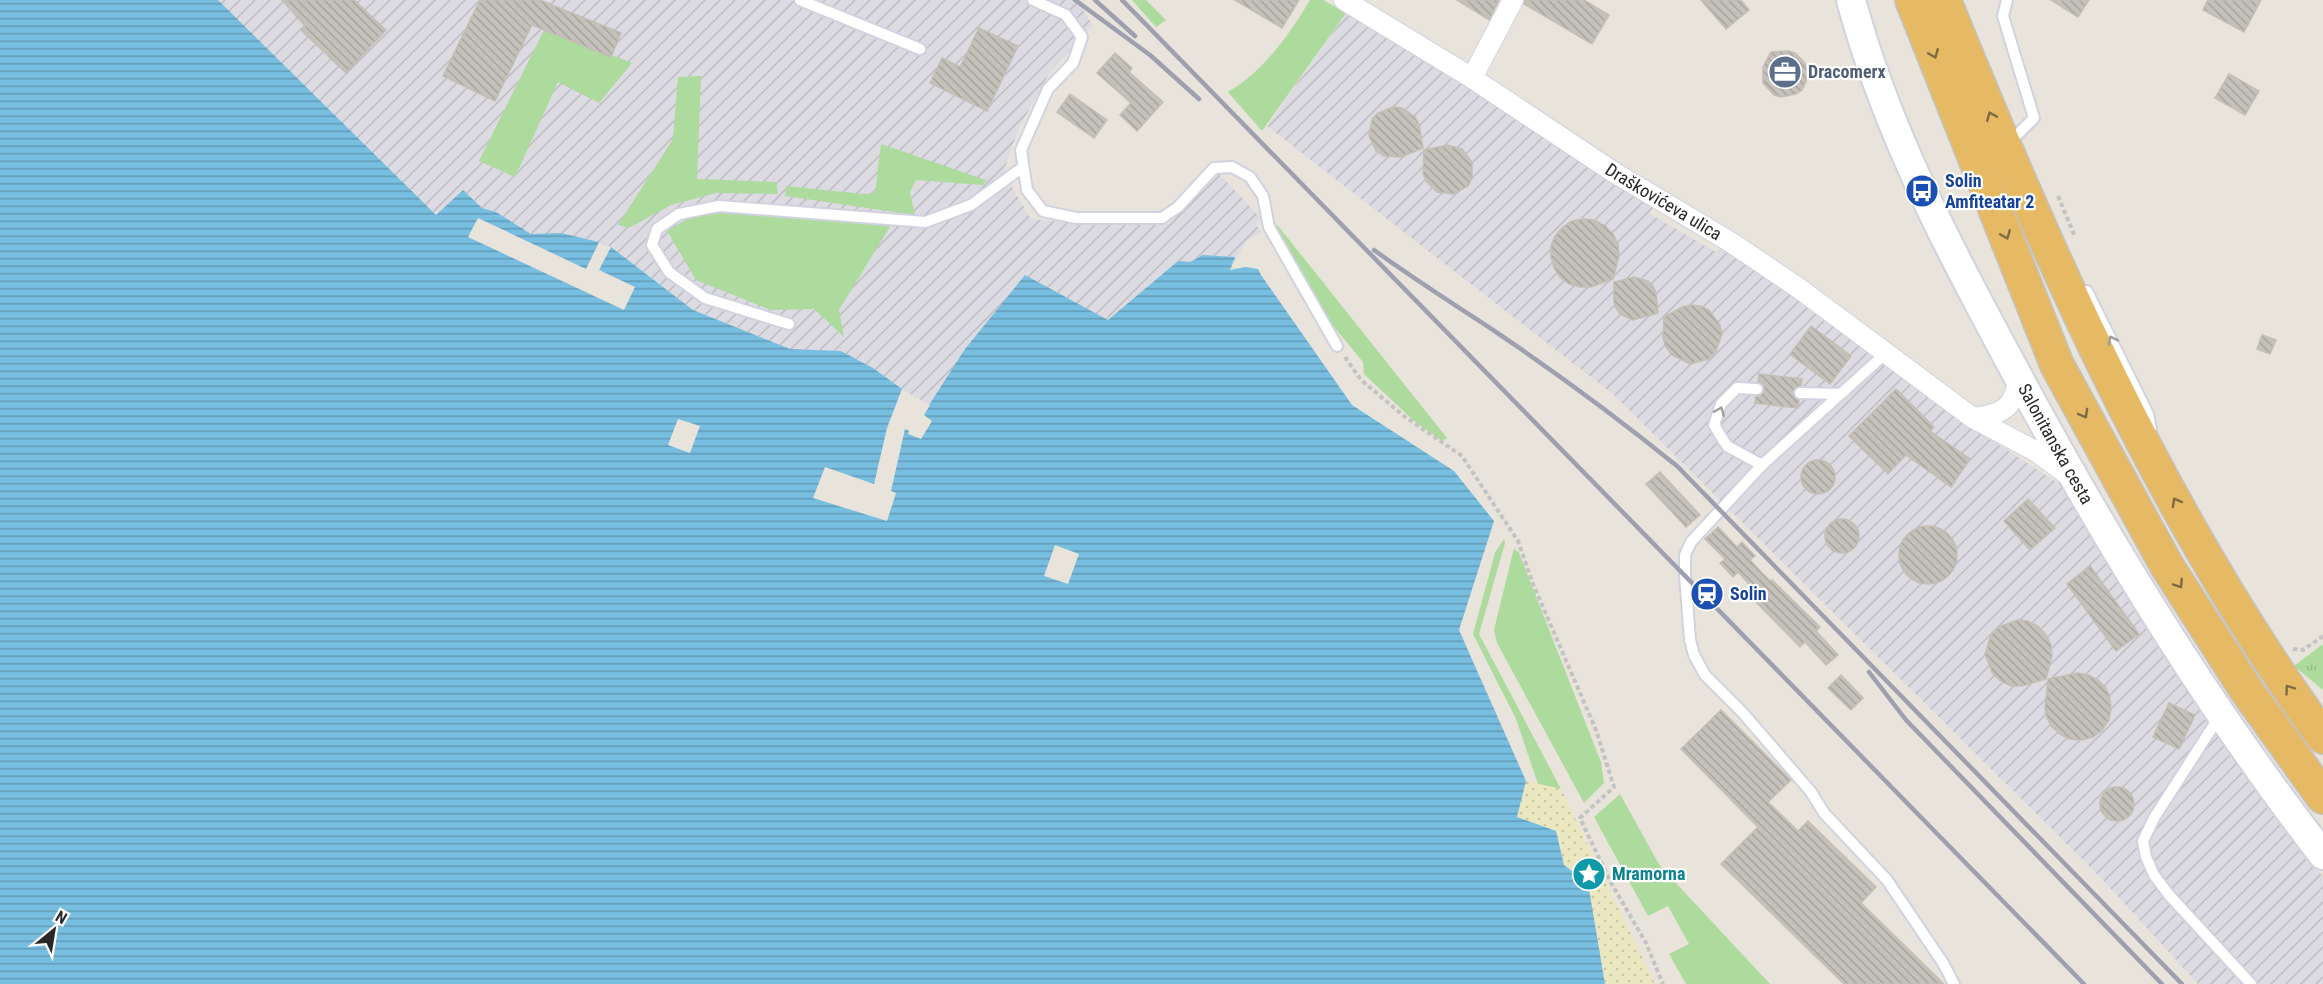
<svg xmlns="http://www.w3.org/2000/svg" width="2323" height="984" font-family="'Roboto Condensed',sans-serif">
<defs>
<pattern id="industrial-furrows" width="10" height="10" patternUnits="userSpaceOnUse" patternTransform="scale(1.5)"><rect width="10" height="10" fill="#dddbe2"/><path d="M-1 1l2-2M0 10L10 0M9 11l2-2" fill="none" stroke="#bebcc2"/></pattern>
<pattern id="sand-dots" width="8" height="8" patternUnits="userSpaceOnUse" patternTransform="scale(1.5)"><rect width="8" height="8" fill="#ebe7c0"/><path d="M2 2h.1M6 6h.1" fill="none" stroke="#cac6a5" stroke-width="1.8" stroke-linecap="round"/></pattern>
<pattern id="park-tufts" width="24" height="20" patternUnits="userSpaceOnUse" patternTransform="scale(1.5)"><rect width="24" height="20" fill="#adda9d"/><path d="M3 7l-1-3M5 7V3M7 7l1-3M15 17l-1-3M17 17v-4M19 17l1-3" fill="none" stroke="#95bb87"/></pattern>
<pattern id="water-rules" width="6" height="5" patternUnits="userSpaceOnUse" patternTransform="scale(1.5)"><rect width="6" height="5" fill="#78bee0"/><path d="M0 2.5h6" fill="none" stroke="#629ab6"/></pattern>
<pattern id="building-back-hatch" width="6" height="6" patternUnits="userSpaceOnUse" patternTransform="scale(1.5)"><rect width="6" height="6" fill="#c4c0ba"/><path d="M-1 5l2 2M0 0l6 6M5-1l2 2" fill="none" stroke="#a8a5a0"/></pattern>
</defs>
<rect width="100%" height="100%" fill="#e9e4db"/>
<g fill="url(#industrial-furrows)">
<path d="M218,0H1077L1093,26L1049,74L1018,130L1005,168L1013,189L1031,219L1068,222L1169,224L1219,174L1260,217L1256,225L1262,232L1246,241L1230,270L1234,257L1203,255L1190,262H1178L1108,321L1025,275L1068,530L902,389L873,368L841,351L790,349L693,310L611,247L599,242L561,233L531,234L496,212L482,208L463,190L436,216Z"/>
<path d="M1346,13L1441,68L1654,205L1650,214L1716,252L1722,246L1976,430L2061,485L2081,508L2203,712L2323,877V984H2198L2100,877L1614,395L1267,126Z"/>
</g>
<g fill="#adda9d">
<path d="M1132,0H1146L1166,20L1156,27Z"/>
<path d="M1310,0H1323L1346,13L1262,131L1228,92C1264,71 1289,35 1310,0Z"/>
<path d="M545,28L632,63L599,103L558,82L515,177L479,161Z"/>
<path d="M701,76L697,179L776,182L778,194L716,193L671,205L629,228L618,225L673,139L678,77Z"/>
<path d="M881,144L986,180L983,185L916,180L910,192L915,215L785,196L786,186L863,194L875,193Z"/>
<path d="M718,210L891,225L839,310L844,337L814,309L771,310L696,280L667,231L689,218Z"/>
<path d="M1273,222L1279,227L1447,438L1442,441L1414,421L1364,374L1363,362L1330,322L1303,280Z"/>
<path d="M1504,539L1505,543L1479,634L1561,789L1538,784L1516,719L1473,634L1495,553Z"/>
<path d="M1514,548L1519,553L1601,762L1604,783L1584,803L1497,643L1494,630Z"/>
<path d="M1620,794L1660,866L1770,984H1686L1669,954L1689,944L1668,906L1648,916L1594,817Z"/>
</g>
<path fill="url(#sand-dots)" d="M1526,781L1561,789L1655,984H1605L1588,883L1564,865L1556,831L1517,817Z"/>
<path fill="url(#park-tufts)" d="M2323,644V690L2294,666Z"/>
<path fill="url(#water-rules)" d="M0,0H218L436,215L463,190L482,208L496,212L531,234L561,233L599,242L611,247L693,310L790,349L841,351L873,368L902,389L929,405L965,349L1025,275L1108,320L1178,261L1190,262L1203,255L1235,257L1230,270L1246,267L1258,269L1261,275L1352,405L1454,471L1494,521L1459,630L1526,781L1517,817L1556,831L1564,865L1588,883L1605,984H0Z"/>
<g fill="#e9e4db">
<path d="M478,218L586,269L599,242L611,247L599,270L635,287L624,310L468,237Z"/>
<path d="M902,389L930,405L924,415L932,421L921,439L908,434L909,431L905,429L891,491L896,493L887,521L813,498L825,467L874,484L887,428Z"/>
<path d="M678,419L700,426L690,453L668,445Z"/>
<path d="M1055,545L1079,554L1068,584L1044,576Z"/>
</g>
<g fill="url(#building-back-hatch)" stroke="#c4bfb5" stroke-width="1.5">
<path d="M282,0H354L386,30L346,73L301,30L305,26Z"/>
<path d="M480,0H540L621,33L611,57L532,25L495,101L443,76Z"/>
<path d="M1235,0H1299L1282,28Z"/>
<path d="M1457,0H1499L1489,20Z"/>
<path d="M1525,0H1584L1609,15L1592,44L1524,4Z"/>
<path d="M1701,0H1741L1749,10L1726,29Z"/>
<path d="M2051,0H2089L2078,17Z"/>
<path d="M2208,0H2261L2244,32L2203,10Z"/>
<path d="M979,28L1018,46L987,111L930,83L942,58L960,67Z"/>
<path d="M1788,51L1795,53L1805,63L1808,77L1802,90L1796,94L1781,97L1774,95L1763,83V67L1771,52Z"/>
<path d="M1115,53L1132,68L1129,72L1163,102L1137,131L1120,115L1131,103L1097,73Z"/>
<path d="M2229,74L2259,91L2245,115L2215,98Z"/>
<path d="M1070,94L1107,120L1094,138L1057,112Z"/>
<path d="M1393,107L1402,108L1415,117L1419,124L1423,148L1401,157L1384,156L1376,151L1369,136L1372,119L1378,113Z"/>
<path d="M1447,145L1462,149L1472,162V178L1468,186L1454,194L1437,192L1426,181L1423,173L1424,150Z"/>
<path d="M1584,219L1595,220L1605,226L1613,234L1618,244L1619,256L1613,279L1591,287H1580L1569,284L1560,277L1554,268L1551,257V246L1555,236L1563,227L1572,221Z"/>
<path d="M1634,277L1648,281L1653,286L1656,293L1658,313L1633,320L1620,314L1616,308L1614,302V282Z"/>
<path d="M1691,305L1700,306L1709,310L1720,325L1722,334L1716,351L1709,359L1690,364L1672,355L1666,347L1663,338L1664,317L1682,307Z"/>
<path d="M1811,326L1851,356L1830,384L1790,354Z"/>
<path d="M2262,335L2276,340L2270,354L2257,349Z"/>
<path d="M1759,374L1802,379L1801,386L1796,387L1793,392L1794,397L1799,400L1798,408L1755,403L1756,396L1761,395L1764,390L1763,385L1758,382Z"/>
<path d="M1896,389L1934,427L1930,431L1970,459L1951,487L1906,455L1888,474L1849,436Z"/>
<circle cx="1818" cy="477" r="17"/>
<path d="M1660,472L1700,515L1686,527L1646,484Z"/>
<path d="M2028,499L2055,528L2030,550L2004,521Z"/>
<circle cx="1842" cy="536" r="17"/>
<circle cx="1928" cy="555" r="29"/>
<path d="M1718,527L1737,547L1742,542L1755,556L1750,560L1770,581L1772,580L1820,627L1816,631L1838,655L1826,665L1805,642L1800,647L1753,599L1758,594L1738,572L1733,577L1720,563L1725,559L1705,539Z"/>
<path d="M2090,566L2139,634L2116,651L2067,584Z"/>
<path d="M2018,620L2028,621L2038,626L2046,635L2051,645L2052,656L2046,679L2022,686H2011L2001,681L1993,674L1985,654L1991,635L1998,627Z"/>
<path d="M2077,673L2088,675L2098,680L2106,688L2110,698L2111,709L2109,720L2102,730L2093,737L2082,740L2070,739L2060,734L2052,727L2047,718L2045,708L2048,679Z"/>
<path d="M1841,675L1863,698L1851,710L1828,688Z"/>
<path d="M2169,703L2195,715L2179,749L2153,737Z"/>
<path d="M1721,710L1791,780L1768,802L1798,831L1808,821L1876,887L1861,903L1944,984H1844L1721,864L1758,827L1681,749Z"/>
<circle cx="2117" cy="804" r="17"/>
</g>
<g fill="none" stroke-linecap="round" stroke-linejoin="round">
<defs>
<g id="service">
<path d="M800,0L920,49"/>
<path d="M1033,0L1066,15L1082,37L1073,63L1048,89L1021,150L1027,190L1043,211L1076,218H1162L1178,207L1214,168L1232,167L1250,177L1263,196L1269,227L1337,346"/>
<path d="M2007,0L2003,16L2034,118L2009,143"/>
<path d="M2087,291L2148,414L2151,429"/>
<path d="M789,324L705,298L669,272L652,245L657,229L679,214L719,206L925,222L971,205L1023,167"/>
<path d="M1885,354L1762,465L1691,542L1685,555V575L1690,640L1694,655L1705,675L1743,713L1811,792L1824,813L1887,880L1943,963L1954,984"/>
<path d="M1757,389L1737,388L1721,404L1714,425L1727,446L1762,465"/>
<path d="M1800,393L1840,394"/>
<path d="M2219,717L2154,818L2143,841L2146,857L2154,875L2169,895L2251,984"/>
</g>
<g id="minor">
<path id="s1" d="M1344,0L1472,78L1615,173L1732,243L1800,289L1973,418L2037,452L2068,475"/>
<path d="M1472,78L1513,0"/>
<path d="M1973,418C2003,414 2013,409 2019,379"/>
</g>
<g id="secondary">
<path id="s2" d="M1851,0C1886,130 1950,251 2014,369C2105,539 2205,703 2323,855"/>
</g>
<g id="trunk">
<path d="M1912,0L2057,365L2167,566L2247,691L2323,797"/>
<path d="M1944,0C2048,255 2160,513 2323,737"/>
</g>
</defs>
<use href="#service" stroke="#d0d2df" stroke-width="14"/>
<use href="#minor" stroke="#d0d2df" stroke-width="22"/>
<use href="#secondary" stroke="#d0d2df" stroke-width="32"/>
<use href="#trunk" stroke="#c3c3c3" stroke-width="36"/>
<g stroke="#c3c3c3" stroke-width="4" stroke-dasharray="4.5 3" stroke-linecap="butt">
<path d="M2058,196L2075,237"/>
<path d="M1345,357L1361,380L1404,416L1462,456L1518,541L1533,584L1596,730L1614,787L1580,818L1610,881L1646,943L1663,984"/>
<path d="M2293,649L2303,650L2323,636"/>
</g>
<use href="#service" stroke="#fff" stroke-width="10"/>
<use href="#minor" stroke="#fff" stroke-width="20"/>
<use href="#secondary" stroke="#fff" stroke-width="28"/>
<use href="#trunk" stroke="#e6ba65" stroke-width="33"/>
<g stroke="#9ea0b0" stroke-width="4.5">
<path d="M1075,0L1150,55L1199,99"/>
<path d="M1095,0L1135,36"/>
<path d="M1122,0L2084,984"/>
<path d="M1374,250C1414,279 1455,305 1496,332C1558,374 1619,419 1677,466L2182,984"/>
<path d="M1869,672L1906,720L2162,984"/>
</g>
</g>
<defs><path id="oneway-chevron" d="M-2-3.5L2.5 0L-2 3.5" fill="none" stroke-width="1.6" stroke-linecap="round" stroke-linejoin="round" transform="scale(1.5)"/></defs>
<g stroke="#7d6a43">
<use href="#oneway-chevron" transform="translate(1934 54) rotate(68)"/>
<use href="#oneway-chevron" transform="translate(1991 116) rotate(-112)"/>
<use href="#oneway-chevron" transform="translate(2006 235) rotate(68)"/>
<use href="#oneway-chevron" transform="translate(2084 414) rotate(61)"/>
<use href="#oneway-chevron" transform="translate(2176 502) rotate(-119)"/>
<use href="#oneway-chevron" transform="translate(2179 584) rotate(57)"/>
<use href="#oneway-chevron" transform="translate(2289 689) rotate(-126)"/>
</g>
<g stroke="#9e9e9e">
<use href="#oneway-chevron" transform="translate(2112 340) rotate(-116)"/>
<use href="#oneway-chevron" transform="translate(1720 411) rotate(-68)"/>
</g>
<defs>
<symbol id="office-disc" viewBox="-11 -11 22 22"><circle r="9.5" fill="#5c6f8a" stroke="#fff"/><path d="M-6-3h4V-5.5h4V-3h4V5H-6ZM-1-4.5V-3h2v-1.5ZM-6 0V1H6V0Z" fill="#fff"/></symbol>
<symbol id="bus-disc" viewBox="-11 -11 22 22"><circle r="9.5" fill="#1a4fb4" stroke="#fff"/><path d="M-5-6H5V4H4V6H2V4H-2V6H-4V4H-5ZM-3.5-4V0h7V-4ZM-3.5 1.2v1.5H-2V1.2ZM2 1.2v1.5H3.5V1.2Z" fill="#fff"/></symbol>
<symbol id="station-disc" viewBox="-11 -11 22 22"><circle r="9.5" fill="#1a4fb4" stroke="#fff"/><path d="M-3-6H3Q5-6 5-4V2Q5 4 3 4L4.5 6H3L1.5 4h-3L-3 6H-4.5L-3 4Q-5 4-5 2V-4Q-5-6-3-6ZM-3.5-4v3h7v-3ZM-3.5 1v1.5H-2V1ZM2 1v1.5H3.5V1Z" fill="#fff"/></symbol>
<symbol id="sight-disc" viewBox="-11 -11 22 22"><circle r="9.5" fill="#0f9aa8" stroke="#fff"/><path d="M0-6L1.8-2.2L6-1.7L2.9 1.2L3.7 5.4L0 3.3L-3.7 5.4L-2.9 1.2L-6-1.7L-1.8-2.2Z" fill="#fff"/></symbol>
</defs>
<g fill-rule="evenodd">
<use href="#office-disc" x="1766" y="53" width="38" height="38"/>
<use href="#bus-disc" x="1903" y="172" width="38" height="38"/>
<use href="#station-disc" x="1688" y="575" width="38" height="38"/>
<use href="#sight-disc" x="1570" y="855" width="38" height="38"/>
</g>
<g text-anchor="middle" stroke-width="4.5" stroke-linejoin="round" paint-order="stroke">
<g font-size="18" font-weight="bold" fill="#4e5e75" stroke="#fff" text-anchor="start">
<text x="1808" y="78">Dracomerx</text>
</g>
<g font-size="18" font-weight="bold" fill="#164399" stroke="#fff" text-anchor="start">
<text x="1945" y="187">Solin<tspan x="1945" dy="21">Amfiteatar 2</tspan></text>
<text x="1730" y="600">Solin</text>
</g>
<g font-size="18" fill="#282828" stroke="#fff">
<text dy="6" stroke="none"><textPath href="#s1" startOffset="378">Draškovićeva ulica</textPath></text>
<text dy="6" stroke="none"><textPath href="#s2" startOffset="490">Salonitanska cesta</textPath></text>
</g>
<g font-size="18" font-weight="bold" fill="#0d838f" stroke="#fff" text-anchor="start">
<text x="1612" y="880">Mramorna</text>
</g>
</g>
<g transform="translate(54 930) rotate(30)" stroke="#ffffff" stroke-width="4.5" paint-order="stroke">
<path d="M0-4.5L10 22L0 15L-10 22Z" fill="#282828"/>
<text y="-9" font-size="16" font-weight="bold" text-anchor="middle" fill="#282828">N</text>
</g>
</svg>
